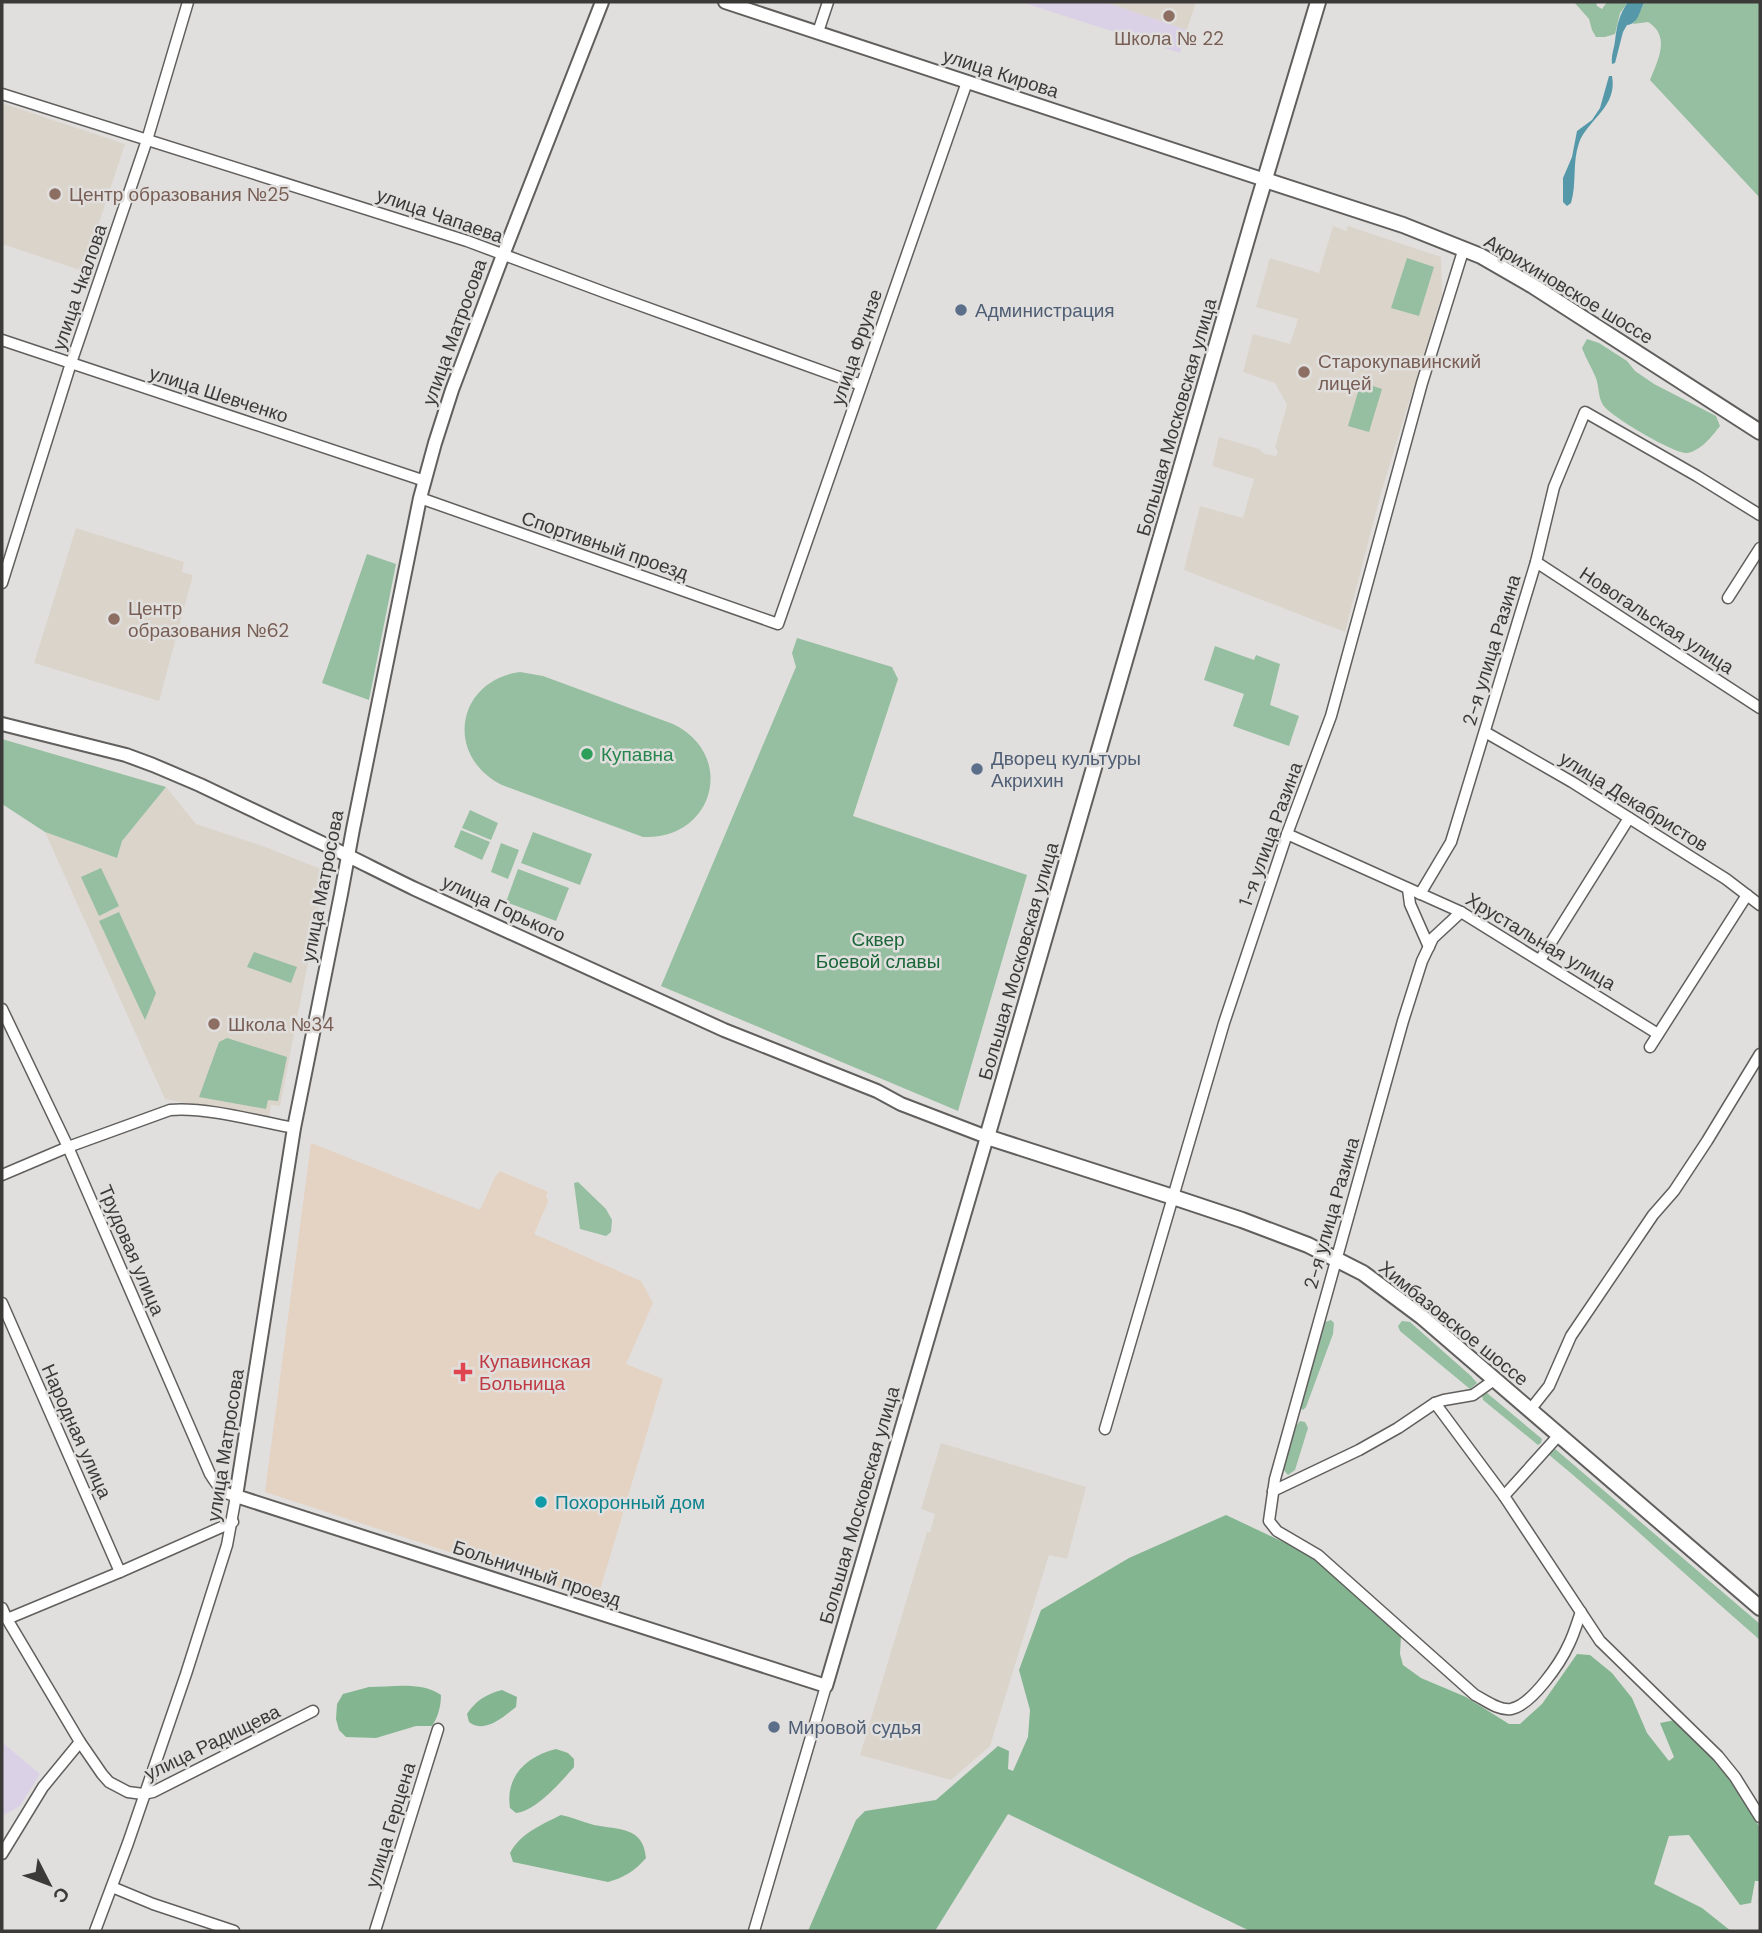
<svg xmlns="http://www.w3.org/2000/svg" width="1762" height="1933" font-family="'DM Sans',sans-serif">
<rect width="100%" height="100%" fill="#e1dfdd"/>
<g fill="#dbd4cb">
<path d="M1105,2H1196L1187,30Z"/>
<path d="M2,103L125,144L83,271L2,244Z"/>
<path d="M1333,226L1346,231L1348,226L1441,257L1442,295L1381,493L1345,632L1184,570L1200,506L1243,518L1254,479L1212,466L1219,437L1259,449L1265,454L1276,456L1278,452L1275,447L1287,405L1275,383L1243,372L1253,334L1290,344L1298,319L1256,307L1270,258L1319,273Z"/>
<path d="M76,528L184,562L182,572L193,575L159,701L34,663Z"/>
<path d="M166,787L196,824L260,845L326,871L280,1106L271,1105L269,1120L165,1099L45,832L117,858L122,841Z"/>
<path d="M941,1443L1086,1487L1067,1559L1049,1555L990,1746L951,1780L860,1755L927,1532H930L935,1514L921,1509Z"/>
</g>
<g fill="#dbd1e6">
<path d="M1021,2H1105L1187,30L1180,53Z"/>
<path d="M2,1742L40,1774L20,1806L2,1816Z"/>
</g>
<path fill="#e4d2c2" d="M311,1143L480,1210L495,1177L500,1171L548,1192L546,1196L548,1202L534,1234L641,1281L653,1303L626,1364L663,1379L597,1600L265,1492Z"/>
<g fill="#95bfa0">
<path d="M1574,2H1596L1597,6L1602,9L1607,2H1628L1620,13L1615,34L1605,37H1596L1592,30L1589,19Z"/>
<path d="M1645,2H1760V198L1650,80C1658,60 1671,36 1648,22L1633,24Z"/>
<path d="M1407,258L1434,267L1419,316L1391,308Z"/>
<path d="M1587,339L1599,343L1627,361L1635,371L1654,384L1716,416L1720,426C1712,436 1701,451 1687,453C1674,454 1610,416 1603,405C1598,397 1599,386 1596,378C1592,368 1586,359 1582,348Z"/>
<path d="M1361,382L1382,389L1369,432L1348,426Z"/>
<path d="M367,554L396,564L369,700L322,683Z"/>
<path d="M797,638L892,667L898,679L853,816L1027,875L958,1111L661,986L796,667L792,653Z"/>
<path d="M1215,646L1254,660L1256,655L1280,664L1270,705L1299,716L1289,746L1233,726L1244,694L1204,680Z"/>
<path d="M520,672L543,676L673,724C737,755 714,840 643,837L502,785C444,756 456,681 520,672Z"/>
<path d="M2,739L166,787L122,841L117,858L45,832L2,804Z"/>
<path d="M470,810L498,823L491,840L462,828Z"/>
<path d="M461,830L490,842L482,860L454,847Z"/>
<path d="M533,832L592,854L580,885L521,863Z"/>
<path d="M501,843L519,850L508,879L491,872Z"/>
<path d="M101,868L119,906L99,916L81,877Z"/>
<path d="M518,869L569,888L556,921L506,902Z"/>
<path d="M119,912L156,993L145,1020L99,921Z"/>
<path d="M254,952L297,967L291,983L247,967Z"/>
<path d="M227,1038L287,1057L278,1101L268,1100L266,1109L199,1097L219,1042Z"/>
<path d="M578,1182L606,1209L612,1220L611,1232L606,1236L580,1229L574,1183Z"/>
<path d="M1331,1320L1334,1323L1333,1334L1306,1407L1303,1410L1299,1407L1320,1329L1325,1322Z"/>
<path d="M1402,1321L1410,1322L1471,1376L1477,1383L1470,1389L1400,1331L1398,1326Z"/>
<path d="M1487,1393L1542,1439L1541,1443L1538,1445L1483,1400L1482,1395Z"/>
<path d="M1300,1421L1305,1422L1308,1428L1295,1470L1288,1475L1283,1469L1296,1426Z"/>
<path d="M1554,1448L1760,1624V1640C1689,1579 1621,1514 1548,1454L1549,1450Z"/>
</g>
<g fill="#83b591">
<path d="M1226,1515L1311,1555L1340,1578L1401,1636L1400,1654L1403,1665L1421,1678L1466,1697L1509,1724H1520L1542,1704L1577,1654L1590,1655L1612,1673L1632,1698L1647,1733L1669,1761L1674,1757L1660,1723L1675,1720L1715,1760L1731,1779L1760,1828V1881H1755L1751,1903L1740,1905L1689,1835L1669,1836L1654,1884L1702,1908L1731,1931H1250L1008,1814L935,1931H808L856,1820L865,1811L936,1800L998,1746L1009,1751L1008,1769L1013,1771L1028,1737L1030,1710L1019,1670L1041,1610L1129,1558Z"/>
<path d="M369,1687C391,1687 422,1681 441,1695C441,1706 438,1717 432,1726H416L376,1738L346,1737L339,1730L336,1719L337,1704L343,1694Z"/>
<path d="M502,1690L517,1697L516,1707C503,1717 485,1734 469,1722L467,1714C476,1700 487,1694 502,1690Z"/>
<path d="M556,1749L568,1753L574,1759V1767C561,1782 536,1811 516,1813L510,1808C505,1776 527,1756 556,1749Z"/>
<path d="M561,1815C572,1817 583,1822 594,1825C619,1830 643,1826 646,1858C635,1871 623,1878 608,1882L513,1862L510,1853C521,1833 541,1825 561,1815Z"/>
</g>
<g fill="#5498a9">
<path d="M1628,2H1645C1639,10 1639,24 1627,25L1623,32L1615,63L1612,64C1611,55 1614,49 1615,41C1617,25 1619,15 1628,2Z"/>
<path d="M1609,76H1612C1618,107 1587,120 1579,143C1572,163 1577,183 1571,203L1567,206L1563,202V178L1572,157L1577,131L1592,120L1600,108Z"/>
</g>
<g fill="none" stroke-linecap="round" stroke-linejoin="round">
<defs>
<g id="minor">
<path d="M818,32L828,2"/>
<path d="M2,94L467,241L609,294L861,385"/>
<path d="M2,340L425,481"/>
<path d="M420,498L778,624L967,82"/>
<path d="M1536,562L1760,708"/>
<path d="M2,583L71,363L147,140L188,2"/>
<path d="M1728,598L1760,548"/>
<path d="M1485,732L1572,782L1726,879L1760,905"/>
<path d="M1287,834L1461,912L1658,1034"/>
<path d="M1408,889L1410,904L1429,947"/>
<path d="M1420,894L1451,842L1536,562L1554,487L1585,412L1697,476L1760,515"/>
<path d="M1461,912L1433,938L1422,961L1403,1021L1275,1479L1269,1521L1277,1531L1318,1555L1475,1695C1485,1700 1499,1711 1511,1709C1532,1705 1561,1662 1569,1644C1574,1634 1577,1623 1581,1612"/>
<path d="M1540,960L1629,818"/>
<path d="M2,1009L68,1147L210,1474C218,1486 222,1494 236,1496L227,1545L186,1674L128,1843L95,1931"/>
<path d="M1650,1047L1747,895"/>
<path d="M2,1175L68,1147L170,1110C208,1107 256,1121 294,1128"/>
<path d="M2,1303L120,1572"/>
<path d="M1435,1403L1504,1496L1600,1641L1718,1756L1735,1777L1760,1817"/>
<path d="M1530,1410L1549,1386L1571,1336L1653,1215L1674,1191L1707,1141L1760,1054"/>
<path d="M1105,1429L1224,1023L1287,834L1331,716L1422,383L1464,248"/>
<path d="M1273,1491L1359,1450L1398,1428L1435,1403L1444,1400L1473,1395L1494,1380"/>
<path d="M1504,1496L1559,1435"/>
<path d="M2,1608L7,1619L80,1742L102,1774L109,1782L128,1792L143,1794L153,1792L313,1711"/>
<path d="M7,1619L120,1572L233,1522"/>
<path d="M2,1854L43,1787L80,1742"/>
<path d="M112,1887L153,1904L234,1931"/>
<path d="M375,1931L438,1729"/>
<path d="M754,1931L826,1686"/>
</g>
<g id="tertiary">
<path d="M725,2L1265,180"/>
<path d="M2,724L126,755L153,765L200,785L328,846C357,860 386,875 415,889L724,1030L877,1091L901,1104L987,1137L826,1686L236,1496L294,1128L341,894L353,829L420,498L435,443L452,390L503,255L602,2"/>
</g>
<g id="secondary">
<path d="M1318,2L1255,212L987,1137L1173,1197L1242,1220L1308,1245L1363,1273L1422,1317L1760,1608"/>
<path d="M1265,180L1403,225L1481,256L1533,286L1760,432"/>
</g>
</defs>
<use href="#minor" stroke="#615f5d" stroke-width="13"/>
<use href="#tertiary" stroke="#615f5d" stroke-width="16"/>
<use href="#secondary" stroke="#615f5d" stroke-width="18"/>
<use href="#minor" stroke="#fff" stroke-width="10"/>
<use href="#tertiary" stroke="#fff" stroke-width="12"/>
<use href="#secondary" stroke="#fff" stroke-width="14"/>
</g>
<g fill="#8d6e63" stroke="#e1dfdd" stroke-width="2.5">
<circle cx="1169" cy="16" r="7"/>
<circle cx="55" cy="194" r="7"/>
<circle cx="1304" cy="372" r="7"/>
<circle cx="114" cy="619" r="7"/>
<circle cx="214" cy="1024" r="7"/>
</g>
<g fill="#5c6f8a" stroke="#e1dfdd" stroke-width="2.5">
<circle cx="961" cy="310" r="7"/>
<circle cx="977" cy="769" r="7"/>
<circle cx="774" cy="1727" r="7"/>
</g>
<circle fill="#2e9e5b" stroke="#e1dfdd" stroke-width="2.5" cx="587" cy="754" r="7"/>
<path fill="#e0444e" stroke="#e1dfdd" stroke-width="2.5" d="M459.5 1361.5h7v7h7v7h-7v7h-7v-7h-7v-7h7z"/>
<circle fill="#0f9aa8" stroke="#e1dfdd" stroke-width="2.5" cx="541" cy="1502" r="7"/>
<g text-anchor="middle" stroke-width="5" stroke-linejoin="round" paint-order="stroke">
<g font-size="19" fill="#785e54" stroke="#e1dfdd" text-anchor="start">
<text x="1169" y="45" text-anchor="middle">Школа № 22</text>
<text x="69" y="201">Центр образования №25</text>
<text x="1318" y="368">Старокупавинский<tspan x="1318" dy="22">лицей</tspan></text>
<text x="128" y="615">Центр<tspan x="128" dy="22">образования №62</tspan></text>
<text x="228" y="1031">Школа №34</text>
</g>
<g font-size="19" fill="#3b3a39" stroke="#e1dfdd">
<text transform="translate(1001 73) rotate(18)" y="7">улица Кирова</text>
<text transform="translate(440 215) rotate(19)" y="7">улица Чапаева</text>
<text transform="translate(79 287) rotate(-71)" y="7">улица Чкалова</text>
<text transform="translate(1569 289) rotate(31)" y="7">Акрихиновское шоссе</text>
<text transform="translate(454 332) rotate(-70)" y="7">улица Матросова</text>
<text transform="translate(856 347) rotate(-71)" y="7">улица Фрунзе</text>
<text transform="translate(219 394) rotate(18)" y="7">улица Шевченко</text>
<text transform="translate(1176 417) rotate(-74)" y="7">Большая Московская улица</text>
<text transform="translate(605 545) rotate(19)" y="7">Спортивный проезд</text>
<text transform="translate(1657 620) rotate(33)" y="7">Новогальская улица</text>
<text transform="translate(1491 650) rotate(-73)" y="7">2-я улица Разина</text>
<text transform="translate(1634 801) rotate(32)" y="7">улица Декабристов</text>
<text transform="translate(1270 834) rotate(-70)" y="7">1-я улица Разина</text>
<text transform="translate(322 886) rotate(-79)" y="7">улица Матросова</text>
<text transform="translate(504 908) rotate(25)" y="7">улица Горького</text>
<text transform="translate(1541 941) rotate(31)" y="7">Хрустальная улица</text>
<text transform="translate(1018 961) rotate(-74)" y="7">Большая Московская улица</text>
<text transform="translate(1331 1213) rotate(-74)" y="7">2-я улица Разина</text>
<text transform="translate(132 1250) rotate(67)" y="7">Трудовая улица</text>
<text transform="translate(1454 1323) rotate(39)" y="7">Химбазовское шоссе</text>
<text transform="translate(77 1431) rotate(66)" y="7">Народная улица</text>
<text transform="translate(225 1445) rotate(-81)" y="7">улица Матросова</text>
<text transform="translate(859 1505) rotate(-74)" y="7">Большая Московская улица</text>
<text transform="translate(537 1573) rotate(18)" y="7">Больничный проезд</text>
<text transform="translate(212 1742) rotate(-26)" y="7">улица Радищева</text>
<text transform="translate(390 1825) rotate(-73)" y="7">улица Герцена</text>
</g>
<g font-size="19" fill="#4e5e75" stroke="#e1dfdd" text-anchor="start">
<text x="975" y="317">Администрация</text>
<text x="991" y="765">Дворец культуры<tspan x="991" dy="22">Акрихин</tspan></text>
<text x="788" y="1734">Мировой судья</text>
</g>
<g font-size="19" fill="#27864d" stroke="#e1dfdd" text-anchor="start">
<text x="601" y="761">Купавна</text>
</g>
<g font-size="19" fill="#196639" stroke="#e1dfdd">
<text x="878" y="946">Сквер<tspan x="878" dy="22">Боевой славы</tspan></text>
</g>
<g font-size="19" fill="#be3a42" stroke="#e1dfdd" text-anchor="start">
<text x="479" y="1368">Купавинская<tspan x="479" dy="22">Больница</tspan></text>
</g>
<g font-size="19" fill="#0d838f" stroke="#e1dfdd" text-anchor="start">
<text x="555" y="1509">Похоронный дом</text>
</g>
</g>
<rect width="1762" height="1933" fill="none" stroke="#3b3a39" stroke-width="7"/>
<g transform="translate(49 1884) rotate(132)" stroke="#e1dfdd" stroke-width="5" paint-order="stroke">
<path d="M0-5L12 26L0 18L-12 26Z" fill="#3b3a39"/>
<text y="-10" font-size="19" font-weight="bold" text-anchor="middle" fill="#3b3a39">С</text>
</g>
</svg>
